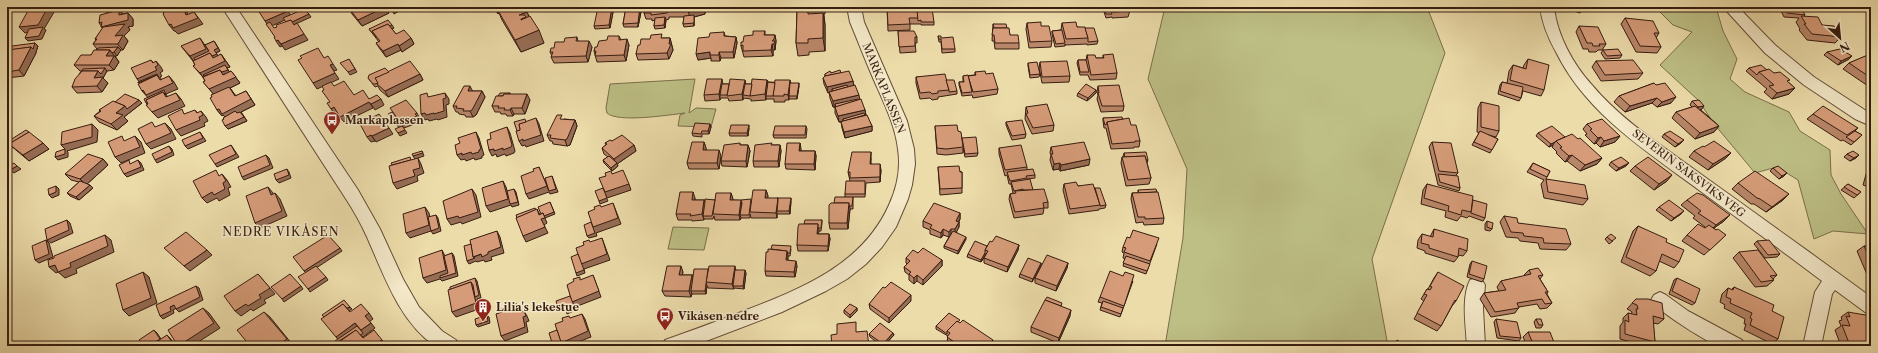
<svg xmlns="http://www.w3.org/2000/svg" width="1878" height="353" font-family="'Libre Caslon Text',serif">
<rect width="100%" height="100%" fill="#ecdcaa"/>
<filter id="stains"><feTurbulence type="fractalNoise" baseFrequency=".005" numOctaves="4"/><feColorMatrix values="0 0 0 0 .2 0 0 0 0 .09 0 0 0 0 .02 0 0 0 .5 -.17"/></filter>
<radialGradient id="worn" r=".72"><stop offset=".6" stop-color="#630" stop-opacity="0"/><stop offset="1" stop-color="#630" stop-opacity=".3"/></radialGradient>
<g fill="#bdbf85" stroke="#7a6e4a">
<path d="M1165,7H1427L1445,53L1372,259L1388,346H1165L1183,238L1187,169L1148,79Z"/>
<path d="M1655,7H1716L1723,31L1737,59L1730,79L1745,92L1789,112L1800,131L1830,150L1831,175L1841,194L1868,234L1833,231L1814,239L1798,180L1777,167L1755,173L1715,125L1698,100L1660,65L1692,32L1673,25Z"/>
<path d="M695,79L689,113L696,108L716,109L711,127L678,126L680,115L685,113C668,115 618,123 607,113L606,108L610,84Z"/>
<path d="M673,227L709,228L704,250L668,249Z"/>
</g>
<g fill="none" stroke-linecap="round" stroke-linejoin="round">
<defs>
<g id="minor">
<path d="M222,7H236L358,190L380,229L403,279L419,307L442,331L456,340L459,346H435C399,321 384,275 367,237C361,224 354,211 346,199Z"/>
<path d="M847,7H861L864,22L907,121L914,149L915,164L912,185L908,199L896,227L882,247L866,264L847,279L826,291L782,312L693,346H662L665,340C688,332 712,323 736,314C795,291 861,268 889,205C897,188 901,168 898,149C895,124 883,101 873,78C865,60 858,41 850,22Z"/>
<path d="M1540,7H1554C1557,35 1573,64 1592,85C1622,121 1664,147 1702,175C1758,215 1815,256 1871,297V315L1865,312L1835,290L1832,294L1821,346H1803L1815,292L1822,281C1782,251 1743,222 1703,193C1648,152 1587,115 1556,52C1548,38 1542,23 1540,7Z"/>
<path d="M1723,7H1738L1775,45L1814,77L1871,114V126L1855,119L1804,85L1765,53Z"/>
<path d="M1476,278L1482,280L1485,285L1483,308L1485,346H1467C1466,326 1461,298 1470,280Z"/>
<path d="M1660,292L1666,295L1688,311L1742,340L1745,346C1737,346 1728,348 1720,346C1709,344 1656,310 1651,300L1654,295Z"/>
</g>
</defs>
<use href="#minor" stroke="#644c36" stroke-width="2"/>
<use href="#minor" fill="#f3e8c8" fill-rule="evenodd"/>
</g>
<g fill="#b88668" stroke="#371c10">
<path d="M104,7H135V8L121,12L123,14L128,13L133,19V26L128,27L130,30L124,36L128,41L123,50H120L117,56H115L119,62L114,70L107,71L103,78L108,83L102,92L77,93L72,87L82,71H80L74,65L91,55L97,49L93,44L96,40L95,39L103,28L101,27L108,13L104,9Z"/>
<path d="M494,7H524L544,43L521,52L502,20L499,13L498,14Z"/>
<path d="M614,7L610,28L595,29L594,26Z"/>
<path d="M626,7H642L638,27H624L623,24Z"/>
<path d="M645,7H705V14L694,17V26L684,27L683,24L684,17H669V19L666,20L665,28L655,29L654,26L655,20L652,21V19H646L644,13Z"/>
<path d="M797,7H825V14H824L825,25V51L809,52V55L798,56L796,43L797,11Z"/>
<path d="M887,7L909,11L934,22V25H921V24H910V30L888,31Z"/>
<path d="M1069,7H1082L1081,8L1070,9Z"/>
<path d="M1104,7H1131L1128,17L1112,18V17L1106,18L1103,9Z"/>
<path d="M1566,7H1586V8L1583,7L1582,10L1580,13L1565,8Z"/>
<path d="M1811,7H1828L1826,9Z"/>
<path d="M349,8L389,13L362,26L352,14Z"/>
<path d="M1784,8L1805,15L1804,16L1822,25L1841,37L1835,43L1807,40L1799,30L1800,29L1796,22L1799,18L1784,17L1781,11Z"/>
<path d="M1625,18L1659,33L1656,38L1661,47L1657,53L1636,52L1621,24Z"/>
<path d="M1027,23L1041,26L1052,41L1051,47L1029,48L1026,29Z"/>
<path d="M1062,23L1077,27L1085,28L1098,41L1097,44L1087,45V44L1065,45V44V46L1055,47L1052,34V31L1061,30Z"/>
<path d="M993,24L1007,28L1010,35L1019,43V49H995L994,41H992Z"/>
<path d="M1579,26L1606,44L1602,50H1598L1596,52H1589L1588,49H1583L1576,32Z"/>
<path d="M394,28L392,29L396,34L411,38L414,44L402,52L401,50L386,57L380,49L376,43L379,42L369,29Z"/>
<path d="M765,31V35H775L776,41L775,50H773V56L744,57L741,46L743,42L753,35Z"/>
<path d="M898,31L917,37V43H915L916,52L900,53Z"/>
<path d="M724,32L725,36L736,37L737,43L734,58H721L720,61H711V58L698,60L709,37Z"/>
<path d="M619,36L621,40L629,45L626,61L597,62L594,51L597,47Z"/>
<path d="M938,36L955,49V52L942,53L941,42H939Z"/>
<path d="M577,37L578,41L592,47L588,62L554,63L551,57L552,56L550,52L554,48L564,42Z"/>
<path d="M663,38H670L673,50L669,59L638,60L636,54L640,45Z"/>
<path d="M214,41L220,51L216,53L218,56L221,54L230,67L227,68L229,72L231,71L240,83L230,88L236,96L246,91L255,105L241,112L247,121L228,129L224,119L225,117L223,115L222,116L217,110L212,97L214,94L203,82L205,81L203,77L193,66L195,65L193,61L181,46L205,45Z"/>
<path d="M35,43L38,46L36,52V53L24,76L7,78V50Z"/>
<path d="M1603,50L1622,55L1620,58L1605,59L1601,53Z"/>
<path d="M1827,52L1849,59L1838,65L1824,55Z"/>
<path d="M1871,54V88L1843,69L1849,63Z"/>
<path d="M1087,55L1096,58H1103V55L1117,73L1116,79L1090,80L1088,75H1080L1077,63L1078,60H1086Z"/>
<path d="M1528,59L1544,90L1541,96L1523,91L1521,98L1519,101L1498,94L1500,85L1502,82L1507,83L1509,71L1513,65L1523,68L1524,65Z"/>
<path d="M1596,61L1643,73L1638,79L1601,81L1592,67Z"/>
<path d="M1040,62L1070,76L1069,82L1042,83L1039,68Z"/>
<path d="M1028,63L1040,74L1039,77L1030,78L1028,66Z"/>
<path d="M1749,68L1767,70L1774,73L1788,82L1795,88L1789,94L1772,99L1764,92L1767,89L1746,71Z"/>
<path d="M389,72L420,74L423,80L388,97L380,90L378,86L375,87L368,78Z"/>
<path d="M975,72L986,74L998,89L997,94L973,98L972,95L962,96L959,85V82H963V76L975,75Z"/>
<path d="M831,73H841L853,81L854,86L859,100L865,110L866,115L872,126V131L845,138L842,128L841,122H839L835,113V107H833L830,98L829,92L828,93L824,84L823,78L825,76V74Z"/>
<path d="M916,77L946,80L957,91V94L938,97V99L932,100L930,98L920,99L916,83Z"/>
<path d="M767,80L768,82L791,83L799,86L797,99H789V100H785V102H774V99H766V100L751,101V99L743,98V100L729,101L728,98H721L720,100L705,101L704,95L723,84H752Z"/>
<path d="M1654,83L1671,103L1657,107L1652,103L1625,112L1614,102L1619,96Z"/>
<path d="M1098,86L1124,106L1123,111L1101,112L1097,99L1098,95L1097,92Z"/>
<path d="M1096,90V93L1087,101L1077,96L1078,93Z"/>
<path d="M472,91H482L485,97L476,115L473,117H466L465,115L459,114L458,112H456L453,106Z"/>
<path d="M510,93V94L530,100L525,114H514L513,116H507L506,114H501L500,112H495L492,106L498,96Z"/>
<path d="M139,100L142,103L124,117L128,121L117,130L99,122L94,116L100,111L99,110L115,102Z"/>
<path d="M1692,101L1702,109H1700L1719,126L1714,132L1695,139L1672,118L1676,112L1692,107L1690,105Z"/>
<path d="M1481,102L1499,131L1496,137L1488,135L1498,139L1490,153L1472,145L1479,133L1477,132L1478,108Z"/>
<path d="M1026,107L1054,125L1053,131L1032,134L1025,119Z"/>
<path d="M1813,114L1858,128L1855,131L1862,135L1851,145L1843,140L1841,141L1807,119Z"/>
<path d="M1103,118L1123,119L1131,125L1140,141L1139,147H1134V148L1111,149L1106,128H1104L1103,121Z"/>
<path d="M564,119L575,120L577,126L570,145L567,146L553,144L552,141H550L547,135Z"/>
<path d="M1006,122L1026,134L1025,138L1012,140L1006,125Z"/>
<path d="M710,124L711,127L709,134H702V137L693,136L692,133Z"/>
<path d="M1587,124L1620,136L1615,142L1600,147L1596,143L1594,144L1585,135L1587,134L1583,129Z"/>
<path d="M806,126L807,129L806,138H774L773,135Z"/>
<path d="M935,126L958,131L962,138L978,153L977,156L965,157L963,148V153L946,155L937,154Z"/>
<path d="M749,128L748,136H730L729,133Z"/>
<path d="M1538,133L1565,137L1602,158L1597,164L1580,171L1567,161L1565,162L1556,153L1557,152L1552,147L1553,145L1549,147L1536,136Z"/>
<path d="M1664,134L1684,140L1681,143L1675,147L1662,137Z"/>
<path d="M612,141L634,145L636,151L617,164L618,166L612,171L604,163L603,160L608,157L604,154L602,148L606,145L605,143Z"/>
<path d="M704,142L706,148V150L721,156L719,169H689L687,163Z"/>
<path d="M1432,142L1458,173L1456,175L1460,188L1459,191L1438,185L1429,147Z"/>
<path d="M740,143V145H748L750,151L747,167L722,166L721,161Z"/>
<path d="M800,143L801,151H815L816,156L815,170L786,169L785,164Z"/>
<path d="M10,145L49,149L29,161Z"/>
<path d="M772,145H780L781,151L779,167H754L753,161Z"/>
<path d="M1051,147L1089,165L1060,171L1059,169L1053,170L1050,160L1051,155L1050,153Z"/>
<path d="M1704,147L1731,153L1726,158L1708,170L1689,157L1694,151Z"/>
<path d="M999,148L1027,167V170L1035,175V178L1027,179V180L1033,190L1048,202V208H1044L1043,214L1014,218L1009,199L1010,194L1013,193L1011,184H1009L1007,175L1005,176L999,154Z"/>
<path d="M1124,153L1148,160L1147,163L1151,178L1149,184L1126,186L1121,163L1122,157H1123Z"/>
<path d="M1847,154L1856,158L1850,161L1844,157Z"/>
<path d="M871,158V164L881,170L880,182L866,183L865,197H853V209H850L848,229H830L829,223L834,203L845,197V194L850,181L848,172Z"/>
<path d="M103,159L108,165L87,184L93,188L79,200L70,196L67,193L79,182L71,180L65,174Z"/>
<path d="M1611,162L1629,163L1626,166L1616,171L1609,165Z"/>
<path d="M1533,163L1550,171L1546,179L1588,199L1583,205L1544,198L1541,184L1544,180L1527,172Z"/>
<path d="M1635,166L1667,181L1654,190L1630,171Z"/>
<path d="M938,167L962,172V193L940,195Z"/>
<path d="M1871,167V188L1863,185L1867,171Z"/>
<path d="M1773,168L1787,173L1784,176L1779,179L1770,171Z"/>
<path d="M1738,183L1789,194L1783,200L1766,212L1754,204H1751L1732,189Z"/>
<path d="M1064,184L1095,188L1106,205L1105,208L1099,209V210L1069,214L1063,190Z"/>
<path d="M1427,184L1473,200L1485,218L1483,221L1469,216L1467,218L1461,216L1457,221L1445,217L1446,211L1421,204L1423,190Z"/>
<path d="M1848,184L1861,192L1854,198L1841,190Z"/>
<path d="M766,190L768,196L767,198L791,201L790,214H777V218H751L750,214V218H741L740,220H715L714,216L713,219H704V220L692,221V220H678L676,214L695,198V200H715L731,193L733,200L752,201Z"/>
<path d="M1138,190L1164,218L1163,224L1144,225L1143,222L1136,223L1131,199L1132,193H1138Z"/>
<path d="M1687,200L1724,221L1714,228L1716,230L1726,235L1704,255L1682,241L1687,235L1705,227L1693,218L1695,216L1681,205Z"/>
<path d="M1659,207L1681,214L1671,221L1656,210Z"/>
<path d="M960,213V219L959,222V227L956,232L966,239L958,254L944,248V246L949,237L943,235L941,238L930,234V230L923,227V221Z"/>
<path d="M1504,216L1518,223L1571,244L1566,250L1540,249L1538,243L1520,241L1518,238L1506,237L1500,222Z"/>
<path d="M822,220V223L821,231H819L818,234H829L830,239L828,251H798L797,245L804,224Z"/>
<path d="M1487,221L1492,229L1490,231L1485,230V224Z"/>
<path d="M1638,226L1666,242L1679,262L1674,268L1659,261L1656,271L1650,276L1621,262L1633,231Z"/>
<path d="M1434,229L1467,251L1463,256L1458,255V257L1454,262L1425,253V251L1417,248L1418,240L1422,234L1430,237Z"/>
<path d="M1607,237L1613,241L1609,244L1605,239Z"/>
<path d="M1757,241L1780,254L1777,257L1765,258L1754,244Z"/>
<path d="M992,242L1019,245L1018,250L1007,272L984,263V258L985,256L981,262L967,257L968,254L987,246Z"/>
<path d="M1157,244L1146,274L1123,266L1125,259L1123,258L1124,253L1122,252L1123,247Z"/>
<path d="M1864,246L1871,247V284L1857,251Z"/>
<path d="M791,249L790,256H788V260L797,266L795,277L766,276L765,271Z"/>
<path d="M1739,252L1777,275L1773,279L1774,280L1767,286L1755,287L1733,258Z"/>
<path d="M918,253L942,260V266L923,285L917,281L914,284L909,280V275L905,272L904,267L907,264L906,263V258Z"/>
<path d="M1472,261L1484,279L1482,282L1467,277L1470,264Z"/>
<path d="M1041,263V266L1032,282L1019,277L1020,274Z"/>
<path d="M1068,263L1067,268L1056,291L1035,283V278Z"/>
<path d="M736,270L746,273L744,289L734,288V289L708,288L707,286L706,294H692L691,297L665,296L662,291L683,272L682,275H692Z"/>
<path d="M1529,270L1543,275L1540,279L1548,292L1547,294L1552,303L1547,308L1540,309L1537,304L1519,307L1515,313L1491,317L1480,299L1484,293L1499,291L1497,287L1501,281L1525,276L1524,275Z"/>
<path d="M1438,272L1456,301L1452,306L1441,326L1437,331L1414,319L1424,301L1421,299L1427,289H1428L1434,278Z"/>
<path d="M1677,278L1695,303L1692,305L1669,294L1674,280Z"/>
<path d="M1133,281L1120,317L1100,310L1102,303L1098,302L1100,297Z"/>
<path d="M1734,287L1772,311L1778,339L1772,344L1744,330L1746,324H1744L1745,319L1724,308L1725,305L1720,302L1722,294L1728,288L1731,290Z"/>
<path d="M885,288L911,301L889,323L870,309L869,304Z"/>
<path d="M1636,299L1664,319L1658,324L1653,323L1655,342L1651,346H1645L1620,339V326L1623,322V318L1628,313L1631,314L1632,313L1631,311L1627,309Z"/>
<path d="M857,308V311L850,318L844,313V310Z"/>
<path d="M1848,312L1871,346H1841L1835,330L1841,326L1839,321L1842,320L1841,317Z"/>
<path d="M1070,316L1058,343L1031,332V327Z"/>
<path d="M1496,319L1521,338L1519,341L1497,338L1494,322Z"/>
<path d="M1536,319L1543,325L1541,328H1536L1534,322Z"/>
<path d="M960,323L993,345L992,346H952L947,342L948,336L936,329V326Z"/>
<path d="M1528,332L1555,345L1568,346H1527L1523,337Z"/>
<path d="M893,333L894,335L884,346H882L870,337L869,334Z"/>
</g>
<g fill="#966d55" stroke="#371c10">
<path d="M48,7H57L44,29L46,30L42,39L28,41L25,38L41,31L25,33L19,27Z"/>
<path d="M110,7H135V8L121,12L124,16L128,13L133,19V26L128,27L130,30L124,36L128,41L123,50L107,33L99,23L109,15L104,9Z"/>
<path d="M183,7H192L193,9L187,12L190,21L194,12L203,24L178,34L175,31H174L169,25L186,15Z"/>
<path d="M385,7L389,13L362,26L358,20Z"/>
<path d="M399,7L401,10L394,14L392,10Z"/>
<path d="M495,7H515H496L499,13L498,14Z"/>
<path d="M612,7H614L610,28L609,25Z"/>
<path d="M640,7H642L638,27V23Z"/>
<path d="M703,7H705V14L694,17V26V23L690,17L688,11Z"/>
<path d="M288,11L292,17L269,27L265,21Z"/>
<path d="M527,12L533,25L526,31L519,15Z"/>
<path d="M823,13L825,25V51L823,38Z"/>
<path d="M309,14L311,17L289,27L287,24Z"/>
<path d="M665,17L666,20L665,28L664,25Z"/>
<path d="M392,25L394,28L376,37L374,34Z"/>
<path d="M539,30L544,43L521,52L515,40Z"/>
<path d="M304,34L308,40L285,50L281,44Z"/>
<path d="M775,35L776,41L775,50L774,44L772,41Z"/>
<path d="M736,37L737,43L734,58L733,52Z"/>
<path d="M200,38L211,54L214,50V41L216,44L220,51L216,53L219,57L217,64L194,62L190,56Z"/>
<path d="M411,38L414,44L402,52L399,46Z"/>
<path d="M670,38L673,50L669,59L667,53Z"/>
<path d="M627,39L629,45L626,61L624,55Z"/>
<path d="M278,40L282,46L280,47L276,41Z"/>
<path d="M589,41L592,47L588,62L586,56Z"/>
<path d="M35,43L38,46L36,52V53L24,76L19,70L31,47Z"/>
<path d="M398,44L401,50L386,57L383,51Z"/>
<path d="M772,44L773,50V56L771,50Z"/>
<path d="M118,47L121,50L117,56L114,52Z"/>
<path d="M110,50L119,62L114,70L109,65L106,56Z"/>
<path d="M710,52V55L711,58L698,60L696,54Z"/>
<path d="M719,52L721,58L720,61L719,55Z"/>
<path d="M221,54L230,67L227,68L230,73L204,79L200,73Z"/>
<path d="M1852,56L1849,59L1838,65L1841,61Z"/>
<path d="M349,59L357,72L350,75L348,72Z"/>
<path d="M151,60L156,66V61L161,67L163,71L160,73L162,76L160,77L165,86L142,85L137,79L153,63Z"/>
<path d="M333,64L337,70L334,71L330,65Z"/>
<path d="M105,68L107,71L103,78L108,83L102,92L97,86L94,78L98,71Z"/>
<path d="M231,71L240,83L230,88L240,102L214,95L209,89Z"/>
<path d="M335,73L339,79L317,89L313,83Z"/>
<path d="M420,74L423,80L388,97L385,91Z"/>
<path d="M169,76L174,82L178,89L166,94L171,103L149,106L146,103L151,101L142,91Z"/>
<path d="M722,79L723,85L720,95V100L719,94Z"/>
<path d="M745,80L746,85L743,95V100L742,94Z"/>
<path d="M767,80L768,86L766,96V100L765,94Z"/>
<path d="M790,80L791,86L789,96V100L788,95Z"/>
<path d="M853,81L854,87L832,89V92L828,93L827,87Z"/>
<path d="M799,83V86L797,99V96Z"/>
<path d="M470,86L473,92L468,91Z"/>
<path d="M1795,88L1789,94L1772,99L1777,93Z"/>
<path d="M1096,90V93L1087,101L1088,98Z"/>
<path d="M246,91L255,105L241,112L247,121L228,129L225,126L227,119L223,115L222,116L217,110Z"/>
<path d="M482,91L485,97L476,115L473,117L470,111Z"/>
<path d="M176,93L181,99L185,106L158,118L152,112Z"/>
<path d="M445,93L449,99V104L446,105L447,117L438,120L437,119L429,121L428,119L425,120L421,114L425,113L443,99Z"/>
<path d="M527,94L530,100L525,114L522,108Z"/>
<path d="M859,95L860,101L835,104V107H833V101Z"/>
<path d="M1676,97L1671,103L1657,107L1662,102Z"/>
<path d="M1657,98L1652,103L1625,112L1630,106Z"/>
<path d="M381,99L384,105L375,110L371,104Z"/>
<path d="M139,100L142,103L124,117L128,121L117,130L111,124L116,113L125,106Z"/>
<path d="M369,102L373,108L344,122L340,117Z"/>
<path d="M1704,106L1702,109L1696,111L1698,107Z"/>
<path d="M334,107L338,113L335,115L331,109Z"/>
<path d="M511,108L514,114L513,116L510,110Z"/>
<path d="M195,110L200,116L201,111L206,117L208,121L204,123L205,126L181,136L176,130L197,113Z"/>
<path d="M865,110L866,116L843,119V121L839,122L838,116Z"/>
<path d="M417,113L420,119L419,120L420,122L404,128L400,122Z"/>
<path d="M536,118L539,124L544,141L526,147L525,145L522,146L519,141Z"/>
<path d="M575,120L577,126L570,145L567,146L565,140Z"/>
<path d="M165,123L171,129L176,139L151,149L146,144Z"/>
<path d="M401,123L403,126L399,128L397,125Z"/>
<path d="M92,124L98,130L97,142L67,151L68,152V157L58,160L55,157L65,149L61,145Z"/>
<path d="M710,124L711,127L709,134L708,131Z"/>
<path d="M749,125V128L748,136L747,133Z"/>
<path d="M872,126V131L845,138L844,132Z"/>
<path d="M1719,126L1714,132L1695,139L1700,133Z"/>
<path d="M507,127L510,133L515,151L514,153L506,156L505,154L497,157L496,154L492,156L489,150L494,149Z"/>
<path d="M389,128L393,134L376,142L372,136Z"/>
<path d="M405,130L407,133L400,136L398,133Z"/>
<path d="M200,132L206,141L188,149L185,146Z"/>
<path d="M476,132L479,138L484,155L482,156V158L475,160L474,158L466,161L465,159L461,160L457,155Z"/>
<path d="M371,135L375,141L371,142L367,137Z"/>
<path d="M135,136L141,142L145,153L121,163L115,157Z"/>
<path d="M1620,136L1615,142L1600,147L1604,141Z"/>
<path d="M1601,137L1596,143L1594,144L1598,138Z"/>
<path d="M1684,140L1681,143L1675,147L1678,144Z"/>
<path d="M704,142L706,148L705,156L703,150Z"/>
<path d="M1555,142L1553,145L1549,147L1551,144Z"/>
<path d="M43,143L49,149L29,161L23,155Z"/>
<path d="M800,143L801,149L800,156L799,151Z"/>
<path d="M231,145L239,157L217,167L215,164Z"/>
<path d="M634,145L636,151L617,164L618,166L612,171L611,168L616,164L614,159Z"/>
<path d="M748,145L750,151L747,167L746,161Z"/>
<path d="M780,145L781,151L779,167L778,161Z"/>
<path d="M169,146L172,149L174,155L157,163L155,160Z"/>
<path d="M719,150L721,156L719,169L717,163Z"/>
<path d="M422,151L424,156L418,158L421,164L424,173L417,176L418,181L397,189L393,183L415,159L413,156Z"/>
<path d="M815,151L816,156L815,170L814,164Z"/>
<path d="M871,152V158L870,170V164Z"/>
<path d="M1731,153L1726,158L1708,170L1713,164Z"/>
<path d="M266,155L269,158L273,168L244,180L242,177Z"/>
<path d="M1572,155L1567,161L1565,162L1569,156Z"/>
<path d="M1859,155L1856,158L1850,161L1854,158Z"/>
<path d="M1602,158L1597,164L1580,171L1585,165Z"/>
<path d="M103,159L108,165L86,185L80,179Z"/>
<path d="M1090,159L1089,165L1060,171L1061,165Z"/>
<path d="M138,160L141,163L144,170L127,177L124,174Z"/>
<path d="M1060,163L1059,169L1053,170L1054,164Z"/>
<path d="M1629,163L1626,166L1616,171L1619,168Z"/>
<path d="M880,164L881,170L880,182Z"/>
<path d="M17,166L21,169L14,173L10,170Z"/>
<path d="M539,167L549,191L552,176L558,192L550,194L549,192L529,199L526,194Z"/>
<path d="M287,169L289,172L291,178L279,183L276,180Z"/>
<path d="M1787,173L1784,176L1779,179L1782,176Z"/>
<path d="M222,174L227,180L231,187L228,188L230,195L219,201L217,198L207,203L202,198L223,183Z"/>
<path d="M1672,175L1667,181L1654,190L1659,184Z"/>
<path d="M503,181L506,187L511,204L514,189L516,192L519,205L512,207L511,205L490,212L486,206Z"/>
<path d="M629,184L631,190L607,198L606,197L608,201L600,204L599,201L603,188Z"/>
<path d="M90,185L93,188L79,200L76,197Z"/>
<path d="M56,186L59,189V195L52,198L49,195Z"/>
<path d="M268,187L273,193L276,201L271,195Z"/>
<path d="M472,189L476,195L481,217L462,224L461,222L451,225L447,219Z"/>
<path d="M766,190L768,196L766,204L765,198Z"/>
<path d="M693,192L695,198L693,205L692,200Z"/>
<path d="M275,193L280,199L287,216L260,228L255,223Z"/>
<path d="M731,193L733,199L732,206L730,200Z"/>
<path d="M1789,194L1783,200L1766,212L1772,207Z"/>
<path d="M778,198L779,204L777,211V218L776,213Z"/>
<path d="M791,198V201L790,214L789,211Z"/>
<path d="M704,200L706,205L703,216L704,220L702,214Z"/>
<path d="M741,200L742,206L740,215L741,218L740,220L739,215Z"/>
<path d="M550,202L555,214L545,218L547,223L544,225L548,233L526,242L523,236L537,209L540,215Z"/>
<path d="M613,203L621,224L596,233L597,236L589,238L587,236L593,227Z"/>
<path d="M849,203L850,209L848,229L847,223Z"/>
<path d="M425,207L429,213L432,230L436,215L438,218L441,231L433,234L431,231L410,238L406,233Z"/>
<path d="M1684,211L1681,214L1671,221L1674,218Z"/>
<path d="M960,213V219L956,226V221Z"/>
<path d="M1730,215L1724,221L1710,231L1716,225Z"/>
<path d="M67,220L70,223L73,233L51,243L47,240Z"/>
<path d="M959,222V227L955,235V229Z"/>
<path d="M818,224L819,230L818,239L817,234Z"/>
<path d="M943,229V235L941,238V233Z"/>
<path d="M951,229V235L949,237V232Z"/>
<path d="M497,231L500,237L504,253L491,257L492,260L485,262L484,260L477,262L476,261L469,264L467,261L473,257L488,252Z"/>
<path d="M829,234L830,239L828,251V246Z"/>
<path d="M105,235L111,240L114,252L76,269L77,273L65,278L58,272Z"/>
<path d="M966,237V239L958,254V251Z"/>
<path d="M602,238L610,260L584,269L585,273L577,276L576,273L581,264Z"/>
<path d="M46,240L49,243L53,257L39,263L35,260Z"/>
<path d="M1019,245L1018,250L1007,272L1008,267Z"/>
<path d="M340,248L342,251L307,274L304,271Z"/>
<path d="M207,250L212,255L190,271L184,266Z"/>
<path d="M442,250L445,256L452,253L454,256L458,276L442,281L440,279L427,283L423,278Z"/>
<path d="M787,251L788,256L787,266L786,260Z"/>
<path d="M985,253V256L981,262V260Z"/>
<path d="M942,260V266L923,285V280Z"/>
<path d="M796,261L797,266L795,277L794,272Z"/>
<path d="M1041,263V266L1032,282L1033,279Z"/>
<path d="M1068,263L1067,268L1056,291L1057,286Z"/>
<path d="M55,265L62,270L56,273L49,267Z"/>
<path d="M681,266L683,272L681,280L679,275Z"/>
<path d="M735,266L736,272L733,286L734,289L732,284Z"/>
<path d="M745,270L746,273L744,289L743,286Z"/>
<path d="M143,272L149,277L157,303L129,316L123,310Z"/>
<path d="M258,274L275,294L264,300L266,303L253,311L251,309L241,316L235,311L259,295Z"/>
<path d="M593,275L601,297L575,307L576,310L567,314L566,311Z"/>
<path d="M692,275L694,280L691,291L692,294L691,297L689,291Z"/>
<path d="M917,275V281L914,284V278Z"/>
<path d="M326,277L328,280L310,292L308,289Z"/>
<path d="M475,278L477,281L481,298L477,299L479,309L456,317L452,312L471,282Z"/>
<path d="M706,283L707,286L706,294L705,291Z"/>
<path d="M196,286L199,288L203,300L179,312L176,309Z"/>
<path d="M301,286L303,289L284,302L282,299Z"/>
<path d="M911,295V301L889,323V318Z"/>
<path d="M174,305L177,308L173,310L174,313L163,319L160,316L170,307Z"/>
<path d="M564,305L565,308L559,310L558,307Z"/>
<path d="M520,306L523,311H524L527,316L529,321L526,322L528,332L505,341L501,336L521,312Z"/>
<path d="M350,307L352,309L328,322Z"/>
<path d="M203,308L209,313L220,328L192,346H179Z"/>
<path d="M857,308V311L850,318V315Z"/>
<path d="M1071,310L1070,316L1058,343L1059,338Z"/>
<path d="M264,312L270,317L292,344L289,346H276Z"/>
<path d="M369,313L373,319L369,322L365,316Z"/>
<path d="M582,314L585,319L591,337L568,346H563L562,345L560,346H553Z"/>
<path d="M487,315L489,317L490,323L478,327L476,325Z"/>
<path d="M355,323L359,329L340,342L336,337Z"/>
<path d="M371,323L375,328L363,337L360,335L361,330Z"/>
<path d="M154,330L157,333L163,342L156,346H149Z"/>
<path d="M893,333L894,335L883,346V344Z"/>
<path d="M167,335L170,338L176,346H175Z"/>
<path d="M382,340L387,345L385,346H373Z"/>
<path d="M993,340L992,346H988Z"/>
</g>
<g fill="#d69c79" stroke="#371c10">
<path d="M30,7H48L38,25L19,27Z"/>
<path d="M159,7H183L186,15L194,12L198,18L173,28L171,24L169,25L163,14L164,13Z"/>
<path d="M256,7H286L288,11L265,21Z"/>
<path d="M350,7H385L358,20L349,8Z"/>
<path d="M389,7H399L392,10Z"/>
<path d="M496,7H524L527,12L519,15H524L526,17L521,19V20L530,16L539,30L515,40Z"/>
<path d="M598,7H612L609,25L594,26Z"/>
<path d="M626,7H640L638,23L623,24Z"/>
<path d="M645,7H703V8L688,11H668L667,13L651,15V13H644Z"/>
<path d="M887,7H908L909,11L917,10L918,18H909L910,24L888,25Z"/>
<path d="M1104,7H1110L1112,14H1106Z"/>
<path d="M1111,7H1130H1129L1130,11L1113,12Z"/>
<path d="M1573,7H1583L1582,10Z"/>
<path d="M932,8L934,22H921V20L918,21L917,9Z"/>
<path d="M1784,8L1802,9L1805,15L1787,13Z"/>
<path d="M304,9L309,14L292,22L291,20L286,22L283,18Z"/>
<path d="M119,10V15L128,13V20L101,27L102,22L99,23L100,15Z"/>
<path d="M808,10V14L823,13V38L808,39V43H796L797,11Z"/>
<path d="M694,15V23L683,24L684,16Z"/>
<path d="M1801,16L1818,17L1822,25L1834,26L1841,37L1812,34L1804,24H1806Z"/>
<path d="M665,17L664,25L654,26L655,18Z"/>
<path d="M1625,18L1653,21L1659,33H1654L1661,47L1640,46Z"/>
<path d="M291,20L294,25L297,23L304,34L281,44L278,40L276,41L274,37H275L266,24L270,22L274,28L277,27L276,25Z"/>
<path d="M388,20L392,25L390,26L388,24L372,31L374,34H373L369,29Z"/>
<path d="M1041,22V26H1049L1052,41L1030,42L1027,23Z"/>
<path d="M1076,22L1077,27H1085L1088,38L1066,39L1062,23Z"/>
<path d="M125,24L115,36L123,35L118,44H93L97,39H95L103,27Z"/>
<path d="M388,24L396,34L404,30L411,38L399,46L398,44L383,51L376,43L380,41L372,31Z"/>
<path d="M993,24H1006L1007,28H994Z"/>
<path d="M1579,26L1598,27L1606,44H1599L1600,46H1593L1592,43H1587Z"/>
<path d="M43,27L39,36L25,38L29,29Z"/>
<path d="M993,28H1009L1010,35H1018L1019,43H995L994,35H992Z"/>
<path d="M1085,28H1094L1098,41L1088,42V38Z"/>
<path d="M1062,30L1065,43L1056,44L1052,31Z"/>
<path d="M753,31H765L764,35H775L774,39L772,41H775L774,44H772L771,50L743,51V45L741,46V42H743L744,36L753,35Z"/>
<path d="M898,31H914L917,37H915V46L899,47Z"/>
<path d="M724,32V36L736,37L733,52H719V55H710V52L696,54L698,38L709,37L710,33Z"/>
<path d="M662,34L661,38H670L669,44H671L667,53L636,54L638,45H640L641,39H650L651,35Z"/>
<path d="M608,36H619V40L627,39L624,55L595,56L596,51H594L595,47H597L599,41L607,40Z"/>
<path d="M938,36H941V38L953,37L955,49H942L941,39H939Z"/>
<path d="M577,37L576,41H589L586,56L551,57L553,52H550L551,48H554L555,42H564L565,38Z"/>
<path d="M200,38L206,49L190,56L181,46Z"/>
<path d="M214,41L218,48L214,50L217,54L212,56L210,53L195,60L194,58L209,51L205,45Z"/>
<path d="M35,43L33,49L31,47L11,50L12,46Z"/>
<path d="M31,47L19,70L7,72V50Z"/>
<path d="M118,47L114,52L112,53L110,50H96L98,48Z"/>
<path d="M318,48L324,58L328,56L330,59L333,64L330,65L335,73L313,83L298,60L302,58L300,56Z"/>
<path d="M1618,49L1622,55L1607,56L1603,50Z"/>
<path d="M1840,49L1852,56L1841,61L1827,52Z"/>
<path d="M94,50H110L106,56H114L109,65H74L81,55H91Z"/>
<path d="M210,53L213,58L221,54L225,61L200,73L193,66L195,65L193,61Z"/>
<path d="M1113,54L1117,73L1091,75L1087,55H1095L1096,58H1104L1103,55Z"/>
<path d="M1870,54H1871V78L1849,63Z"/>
<path d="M349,59L355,69L348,72L340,63Z"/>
<path d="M1528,59L1549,65L1544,90L1510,80L1513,65L1526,69Z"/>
<path d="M151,60L153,63L156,61L158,65L155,67L157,70L137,79L131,68Z"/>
<path d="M1078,60H1086L1089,72H1080Z"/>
<path d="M1633,60L1643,73L1605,75L1596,61Z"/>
<path d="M410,61L420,74L385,91L377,84H378L375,78Z"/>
<path d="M1067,61L1070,76L1042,77L1040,62Z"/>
<path d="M1037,62L1040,74L1030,75L1028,63Z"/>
<path d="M225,65L228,70L222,72L220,70L204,76L203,75Z"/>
<path d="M1761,65L1767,70L1759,72L1757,75L1749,68Z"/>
<path d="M105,68L101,74L98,71H82L79,74L83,69Z"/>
<path d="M385,68L389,72L375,78L378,83L375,84H373L368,78L369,75Z"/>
<path d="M1769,69L1774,73L1780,72L1790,80L1787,81L1795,88L1777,93L1769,86L1774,85L1759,72Z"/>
<path d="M220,70L223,75L231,71L236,77L209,89L203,82L205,81L203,77Z"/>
<path d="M840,70L841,73L825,76V74L830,71L831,73Z"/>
<path d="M82,71H98L94,78L103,77L97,86L72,87L75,79Z"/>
<path d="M849,71L853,81L827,87L823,78L825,76Z"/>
<path d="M985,71L986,74L993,73L998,89L973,92L968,76L976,75L975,72Z"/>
<path d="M157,74L159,78L157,75L138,83V82Z"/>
<path d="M945,74L949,90L938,91V93L932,94L930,92L920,93L916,77Z"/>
<path d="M157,75L160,80L169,76L173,83L146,95L143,90L142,91L138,84Z"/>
<path d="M968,75L972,92L962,93L959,82H964L963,76Z"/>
<path d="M707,79H722L719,94L704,95Z"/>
<path d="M730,79L745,80L742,94L727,96Z"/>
<path d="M752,79L767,80L765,94L750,96Z"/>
<path d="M775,80H790L788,95L784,94V96H773Z"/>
<path d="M946,80H954L957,91L949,92V90Z"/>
<path d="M344,81L354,95L363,90L369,99L377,95L381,99L371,104L369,102L340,117L334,107L331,109L327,103L330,102L322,91L324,90L322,86L331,82L334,86Z"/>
<path d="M768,82L775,83L773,96H766Z"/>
<path d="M1502,82L1523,87L1521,98L1500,91Z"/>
<path d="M790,83H799L797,96H789Z"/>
<path d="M1654,83L1656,85L1665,83L1676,97L1662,102L1657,98L1630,106L1619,96Z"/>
<path d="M722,84H729L727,95H720Z"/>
<path d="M745,84H752L750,96L743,95Z"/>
<path d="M1086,84L1096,90L1088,98L1078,93Z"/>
<path d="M847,85L848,87L833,91L832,89Z"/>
<path d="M855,85L859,95L833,101L829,92Z"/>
<path d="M1119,85L1124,106H1102L1098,93H1099L1098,86Z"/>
<path d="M464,86H470L468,91H482L472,110L470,111H463L464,109L456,108L457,106H453Z"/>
<path d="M229,87L235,96L246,91L251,99L222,114L219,109L217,110L210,98L212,97L211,95Z"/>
<path d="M164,90L166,95L163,92L146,100L148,103H146L144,99Z"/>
<path d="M163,92L166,97L176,93L180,100L152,112L146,105L148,104L146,100Z"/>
<path d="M427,93L428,97L445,93L446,98L443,99L444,111L434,114V113L426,115L425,113L421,114L420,95Z"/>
<path d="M500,93H510V94H504L503,96H498Z"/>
<path d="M125,94L139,100L127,109L125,106L115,102Z"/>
<path d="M504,94H527L522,108H511L510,110H504L505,108H498L499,106H492L496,96H503Z"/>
<path d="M858,99L859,100L836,107L835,104Z"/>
<path d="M861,99L865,110L838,116L835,107Z"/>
<path d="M406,100L417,113L415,114L417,116L400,122L390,108Z"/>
<path d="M1699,100L1704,106L1698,107L1692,101Z"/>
<path d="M113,101L125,106L116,113L123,115L111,124L94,116L101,111L99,110Z"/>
<path d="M1481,102L1499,106V131L1481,127Z"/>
<path d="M1047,104L1054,125L1033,128L1026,114L1028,113L1026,107Z"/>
<path d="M1695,106L1719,126L1700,133L1676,112Z"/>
<path d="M1823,106L1858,128L1847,135L1813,114Z"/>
<path d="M182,109L184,114L195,110L197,113L201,111L203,115L199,117L200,120L176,130L168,116Z"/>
<path d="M235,111L237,113L240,112L244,117L225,126L222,120L224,119L223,118Z"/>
<path d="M392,112L401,123L397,125L388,114Z"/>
<path d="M864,113L865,115L844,121L843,119Z"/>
<path d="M379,114L389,128L372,136L371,135L367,137L360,124Z"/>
<path d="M557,115H562L560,119L575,120L567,139L565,140L550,138L551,135H547Z"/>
<path d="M867,115L872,126L844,132L841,122L843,121Z"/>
<path d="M1122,117L1123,119L1107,122V124L1105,125L1103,118Z"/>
<path d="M536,118L541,135L523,141V139L519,141L516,131L520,130L519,124Z"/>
<path d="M1129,118L1131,125H1136L1140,141H1135V142L1112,144L1107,122Z"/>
<path d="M525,119L526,122L519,124L520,130L517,131L514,122Z"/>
<path d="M1602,119L1620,136L1604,141L1601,137L1598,138L1590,130L1592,129L1587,124Z"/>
<path d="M1022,120L1026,134L1012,136L1006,122Z"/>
<path d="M152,122L155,127L165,123L171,133L146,144L138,129Z"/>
<path d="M695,123L710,124L708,131H702L701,134L692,133Z"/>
<path d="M92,124V137L61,145L62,132Z"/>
<path d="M731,125H749L747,133H729Z"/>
<path d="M957,125L958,131L961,132L963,147L946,149L937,148L935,126Z"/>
<path d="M402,126L405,130L398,133L395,129Z"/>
<path d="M775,126H806L805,135H773Z"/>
<path d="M1552,126L1565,137L1556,141L1555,142L1551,144L1538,133Z"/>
<path d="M507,127L512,145L511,147L503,150V148L494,151V149L489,150L487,140L491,139L490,133Z"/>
<path d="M26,130L29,132L9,144L12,146L7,142Z"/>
<path d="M1480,131L1498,139L1492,150L1474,142Z"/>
<path d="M1670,131L1684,140L1678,144L1664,134Z"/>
<path d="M1855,131L1862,135L1854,142L1846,137Z"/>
<path d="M29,132L43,143L23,155L9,144Z"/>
<path d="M200,132L203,138L185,146L182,140Z"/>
<path d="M476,132L481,149L479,150V152L472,154L471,152L462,155V153L457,155L455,145L460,143L458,138Z"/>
<path d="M1572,134L1578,139L1580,138L1602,158L1585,165L1572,155L1569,156L1560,148L1562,147L1556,141Z"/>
<path d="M622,135L634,145L614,159L602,148L607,144L605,143L610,140L612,141Z"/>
<path d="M122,136L124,141L135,136L140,147L115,157L108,142Z"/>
<path d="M976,137L978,153L965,154L962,138Z"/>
<path d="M1714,141L1731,153L1713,164L1694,151L1703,146L1704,147Z"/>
<path d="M692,142H704L703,150H719L717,163H687Z"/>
<path d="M1084,142L1090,159L1061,165L1060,163L1054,164L1051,154H1053L1051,147Z"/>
<path d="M1432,142L1451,143L1458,173L1439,171Z"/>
<path d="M740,143V145H748L746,161H721L724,145Z"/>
<path d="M772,143L771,145H780L778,161H753L755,145Z"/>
<path d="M787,143H800L799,151H815L814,164H785Z"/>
<path d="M231,145L236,154L215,164L209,155Z"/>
<path d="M1021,145L1027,167L1005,170L999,148Z"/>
<path d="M169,146L172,152L155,160L152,154Z"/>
<path d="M65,149V154L55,157L56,152Z"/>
<path d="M422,151L423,153L413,156L412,154Z"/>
<path d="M1853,151L1859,155L1854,158L1847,154Z"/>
<path d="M852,152H871L870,164H880V177L850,178V172H848Z"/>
<path d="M1146,152L1148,160H1146L1145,156L1125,157L1124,153Z"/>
<path d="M88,154L103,159L80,179L65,174Z"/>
<path d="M266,155L270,165L242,177L238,167Z"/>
<path d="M609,156L617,163L611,168L603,160Z"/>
<path d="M1145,156L1151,178L1128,180L1122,157Z"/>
<path d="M410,157L411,160L392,165L391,163Z"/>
<path d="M1621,157L1629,163L1619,168L1611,162Z"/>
<path d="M1648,157L1672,175L1659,184L1635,166Z"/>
<path d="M418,158L420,168L413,170L415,176L393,183L389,166Z"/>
<path d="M129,160L130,164L138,160L141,167L124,174L119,165Z"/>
<path d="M14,163L17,166L10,170L7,167Z"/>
<path d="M1533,163L1550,171L1547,177L1530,169Z"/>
<path d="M959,166L960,172H962V188L940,189L938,167Z"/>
<path d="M1778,166L1787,173L1782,176L1773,168Z"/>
<path d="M539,167L547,186L526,194L521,176L534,171L533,169Z"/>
<path d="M287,169L289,175L276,180L274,174Z"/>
<path d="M1033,169L1035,175L1026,176L1027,178L1010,181L1007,172Z"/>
<path d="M216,170L219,176L222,174L226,181L223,183L225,189L214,195L212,192L202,198L193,181Z"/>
<path d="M623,170L629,184L605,192L599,178L606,176L605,173L611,171L612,174Z"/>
<path d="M1755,171L1789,194L1772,207L1760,199L1757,198L1738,183Z"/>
<path d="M1871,173V180L1869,179Z"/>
<path d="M1438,174L1458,176L1460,188L1440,182Z"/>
<path d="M552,176L556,189L549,191L545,178Z"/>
<path d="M1030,179L1033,190H1023V189L1014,191L1011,182Z"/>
<path d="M1546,179L1585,185L1588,199L1548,192Z"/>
<path d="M80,181L90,185L76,197L67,193Z"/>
<path d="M503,181L508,199L486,206L482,188Z"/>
<path d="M846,181H865V194H845Z"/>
<path d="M1076,182L1078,186L1093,184L1100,205L1070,209L1064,184Z"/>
<path d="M1427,184L1473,196L1471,212L1462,210L1461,215L1448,211L1449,206L1424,198Z"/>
<path d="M1848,184L1861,192L1857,195L1844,187Z"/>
<path d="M56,186V192L49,195L48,189Z"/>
<path d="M268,187L271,195L275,193L282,211L255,223L246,196Z"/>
<path d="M603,188L607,198L599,201L595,191Z"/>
<path d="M1095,188H1100L1106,205L1100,206V205Z"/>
<path d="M472,189L478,212L459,218L458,216L447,219L443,201Z"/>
<path d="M514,189L518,202L510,204L507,191Z"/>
<path d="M1044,189L1048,202L1043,203L1044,208L1015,212L1010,194L1016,193L1015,191Z"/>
<path d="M1156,189L1157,192L1139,193L1138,190Z"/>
<path d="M753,190H766L765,198H778L776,213L750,212Z"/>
<path d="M680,192H693L692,200H704L702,214L690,216L691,214H676Z"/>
<path d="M1158,192L1164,218L1145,219V217H1138L1132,193Z"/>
<path d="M716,193H731L730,200H741L739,215L713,214Z"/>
<path d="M1697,193L1703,195L1730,215L1716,225L1698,213L1701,211L1687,200Z"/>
<path d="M835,197H853L852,206H849V203H834Z"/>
<path d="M777,198H791L789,211H777L778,201V198Z"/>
<path d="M705,199L715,200L712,216H703L705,202Z"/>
<path d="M751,199L749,215H740L742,203L741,200Z"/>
<path d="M1473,200L1487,204L1485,218L1471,213Z"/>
<path d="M1669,200L1684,211L1674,218L1659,207Z"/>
<path d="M550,202L554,212L544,216L543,213L541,214L538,207Z"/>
<path d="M613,203L618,218L593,227L588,212L595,209L594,207L600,205L601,207Z"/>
<path d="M831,203H849L847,223H829V205Z"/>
<path d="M934,203L960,213L956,221L959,222L955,229H951L949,232L943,229L941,233L930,228L932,225L923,221Z"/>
<path d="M425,207L429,225L406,233L403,214Z"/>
<path d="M535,208L536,210L517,218L516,215Z"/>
<path d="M537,209L539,215L543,213L545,218L541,219L545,227L523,236L516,218Z"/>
<path d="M436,215L439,228L431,231L428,217Z"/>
<path d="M1504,216L1517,218L1518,223L1566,229L1571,244L1544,243L1543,238L1524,236L1523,233L1511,232Z"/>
<path d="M67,220L69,230L47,240L45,229Z"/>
<path d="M805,220H822L821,228H818V224H804Z"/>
<path d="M1487,221L1493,223L1492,229L1487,227Z"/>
<path d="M591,222L595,233L587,236L584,225Z"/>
<path d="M799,224H818L817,234H829L828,246L797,245L798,227Z"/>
<path d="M1698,224L1705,228L1709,225L1716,230L1718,229L1726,235L1710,250L1687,235Z"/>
<path d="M1638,226L1667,239L1666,242L1684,250L1679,262L1662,254L1656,271L1626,257Z"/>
<path d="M1434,229L1468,239L1467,251L1459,248L1458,257L1429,248V245L1421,243L1422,234L1433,237Z"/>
<path d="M1133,230L1159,238L1150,261L1124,252L1126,248L1123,247L1127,237L1130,238Z"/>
<path d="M497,231L501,247L488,252V254L482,257L481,254L473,257L470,240Z"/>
<path d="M953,231L966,237L958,251L944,246Z"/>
<path d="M186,232L207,250L184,266L164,248Z"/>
<path d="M1611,234L1616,238L1612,241L1607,237Z"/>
<path d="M105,235L108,246L70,263L71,267L58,272L55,265L49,267L48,260L54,258V256Z"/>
<path d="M328,235L340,248L304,271L293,257Z"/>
<path d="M996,236L1019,245L1008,267L984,258L988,251L985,250L990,241L992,242Z"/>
<path d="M602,238L607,254L581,264L576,248L584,245L583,242L589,240L590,242Z"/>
<path d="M46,240L49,254L35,260L32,246Z"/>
<path d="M1769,240L1780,254L1768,255L1757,241Z"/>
<path d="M975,241L987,246L985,250V253L981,260L968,254Z"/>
<path d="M471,244L473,257L475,258L467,261L464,246Z"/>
<path d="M772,245L791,246L790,253H788L787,251L771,249Z"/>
<path d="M1864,246L1871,247V262Z"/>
<path d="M923,248L942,260L923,280L917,275L914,278L909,274L911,272L904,267L910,261L906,258L913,250L918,253Z"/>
<path d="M768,249L787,251L786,260L796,261L794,272L765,271L766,252H768Z"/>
<path d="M442,250L446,270L423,278L419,258Z"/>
<path d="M1758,250L1777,275L1770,276L1774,280L1761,282L1739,252Z"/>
<path d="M452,253L456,273L440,278V276L448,273L444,256Z"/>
<path d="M578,254L584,270L576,273L571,257Z"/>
<path d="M1047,255L1068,263L1057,286L1035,278Z"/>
<path d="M1126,256L1150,264L1147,271L1123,263Z"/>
<path d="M1028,258L1041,263L1033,279L1020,274Z"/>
<path d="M1472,261L1487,266L1484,279L1469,274Z"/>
<path d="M316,266L326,277L308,289L298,277Z"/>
<path d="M667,266H681L679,275H692L689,291H662Z"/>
<path d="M709,266H735L732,284L706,282Z"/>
<path d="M1538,268L1543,275L1538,276L1548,292H1545L1552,303L1545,304L1542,299L1517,303L1519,308L1495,312L1484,293L1506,290L1501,281L1531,274L1529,270Z"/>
<path d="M694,269H708L705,291H691Z"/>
<path d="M735,270H745L743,286H733Z"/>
<path d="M1110,271L1123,276L1125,272L1134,275L1124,306L1100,297Z"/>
<path d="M143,272L151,298L123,310L116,284Z"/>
<path d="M1438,272L1464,286L1456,301L1455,300L1441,326L1417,313L1427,295L1424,294L1427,289L1430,290L1432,287L1430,286Z"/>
<path d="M258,274L270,288L259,295L261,298L248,306L246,304L235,311L224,296Z"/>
<path d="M290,274L301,286L282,299L271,287Z"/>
<path d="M593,275L599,291L572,302L567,285L574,281L573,279L580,277V280Z"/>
<path d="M475,278L479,295L475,297L473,285L471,282L450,290V287Z"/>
<path d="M1677,278L1700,289L1695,303L1672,291Z"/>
<path d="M471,282L476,303L452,312L448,290Z"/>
<path d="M891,282L911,295L889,318L869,304L883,287L885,288Z"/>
<path d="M196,286L200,297L176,309L174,305L170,307L171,311L160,316L156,305Z"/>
<path d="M1734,287L1774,305L1772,311L1784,317L1778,339L1750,325L1752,319L1750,318L1752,313L1730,303L1731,299L1726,297L1728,288L1733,290Z"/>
<path d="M570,296L575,308L566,311L564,305L558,307L556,301Z"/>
<path d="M1047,297L1062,303L1061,306L1045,300Z"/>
<path d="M1636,299H1648L1662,303L1664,319L1653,316L1655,342L1625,334V320L1629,322L1628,313L1637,315L1636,309H1638L1637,305L1632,303Z"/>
<path d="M344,300L350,307L347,308L343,304L324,317L322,315Z"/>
<path d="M1045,300L1071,310L1059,338L1031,327Z"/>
<path d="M1103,301L1123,308L1121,314L1101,307Z"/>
<path d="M516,303L517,307L501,313L500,309Z"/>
<path d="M343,304L350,312L361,304L369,313L365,316L371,323L361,330L355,323L336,337L321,319Z"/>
<path d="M850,304L857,308L850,315L844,310Z"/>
<path d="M520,306L521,312L524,311L526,316L523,317L525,327L501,336L496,314Z"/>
<path d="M203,308L214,323L178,346L168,330Z"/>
<path d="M264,312L287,339L276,346H250L237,330Z"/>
<path d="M1848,312L1871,316V346H1865L1849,343L1842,325L1850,326L1846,316L1850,317Z"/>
<path d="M949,313L960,320L958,322L957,321L947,331V334L936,326Z"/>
<path d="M582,314L588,331L561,343L555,324L563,321L562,318L569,316L570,318Z"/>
<path d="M487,315L488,321L476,325L475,319Z"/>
<path d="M1496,319L1517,322L1521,338L1500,336Z"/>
<path d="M1536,319H1541L1543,325H1539Z"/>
<path d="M963,320L993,340L988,346H960L947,337L950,333L947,331L957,321L960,323Z"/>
<path d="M856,322V332L867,331L869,346H832L831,335L837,334V324Z"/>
<path d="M880,323L893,333L883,344L869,334Z"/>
<path d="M357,326L363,333L360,335L356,330L336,343L335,341Z"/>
<path d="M154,330L160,339L149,346H143L139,340Z"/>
<path d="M356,330L363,338L374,330L382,340L373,346H333Z"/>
<path d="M557,330L561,342L553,346L549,333Z"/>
<path d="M1528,332H1550L1555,345H1567L1568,346H1534Z"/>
<path d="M167,335L175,346H150Z"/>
<path d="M1397,340L1407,346H1393Z"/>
<path d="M1009,341L1017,346H1005Z"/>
<path d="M1441,342L1449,346H1439Z"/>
<path d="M1508,342L1515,346H1506Z"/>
<path d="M1604,343L1612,346H1604Z"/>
</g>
<defs>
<symbol id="bus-pin" viewBox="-11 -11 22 30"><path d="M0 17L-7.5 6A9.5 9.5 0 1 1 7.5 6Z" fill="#8f2418" stroke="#f3e8c8"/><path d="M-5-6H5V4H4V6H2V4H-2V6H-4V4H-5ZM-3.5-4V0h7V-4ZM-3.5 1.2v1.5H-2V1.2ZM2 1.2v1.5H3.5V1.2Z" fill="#fff"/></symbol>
<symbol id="building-pin" viewBox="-11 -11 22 30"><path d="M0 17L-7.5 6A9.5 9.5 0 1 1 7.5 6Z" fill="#8f2418" stroke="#f3e8c8"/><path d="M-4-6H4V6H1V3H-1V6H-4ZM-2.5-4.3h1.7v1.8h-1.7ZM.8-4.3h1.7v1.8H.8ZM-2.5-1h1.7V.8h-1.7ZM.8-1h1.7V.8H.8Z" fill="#fff"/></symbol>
</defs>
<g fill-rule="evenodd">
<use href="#bus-pin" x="322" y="110" width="20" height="27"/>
<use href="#building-pin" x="473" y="297" width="20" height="27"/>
<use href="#bus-pin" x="655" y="306" width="20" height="27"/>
</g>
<g text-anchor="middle" stroke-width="3" stroke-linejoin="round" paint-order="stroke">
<g font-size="11" fill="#371c10" stroke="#f3e8c8">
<text transform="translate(884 88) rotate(68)" y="4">MARKAPLASSEN</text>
<text transform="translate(1689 173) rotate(37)" y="4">SEVERIN SAKSVIKS VEG</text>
</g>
<g font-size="11" font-weight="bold" fill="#371c10" stroke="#f3e8c8" text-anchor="start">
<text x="345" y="124">Markaplassen</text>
<text x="496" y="311">Lilia's lekestue</text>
<text x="678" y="320">Vikåsen nedre</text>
</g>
<g font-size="12" letter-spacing="1" fill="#371c10" stroke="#f3e8c8">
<text x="281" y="236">NEDRE VIKÅSEN</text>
</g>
</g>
<rect width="1878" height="353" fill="none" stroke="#ecdcaa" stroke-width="24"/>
<rect x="8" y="8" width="1862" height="337" fill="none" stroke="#371c10" stroke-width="2"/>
<rect x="12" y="12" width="1854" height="329" fill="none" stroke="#371c10"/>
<g transform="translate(1840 38) rotate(153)" stroke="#f3e8c8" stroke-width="3" paint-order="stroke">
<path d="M0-3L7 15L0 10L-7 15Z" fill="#371c10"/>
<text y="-6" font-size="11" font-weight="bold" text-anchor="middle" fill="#371c10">N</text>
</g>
<rect width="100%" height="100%" filter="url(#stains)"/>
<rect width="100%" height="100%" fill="url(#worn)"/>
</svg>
